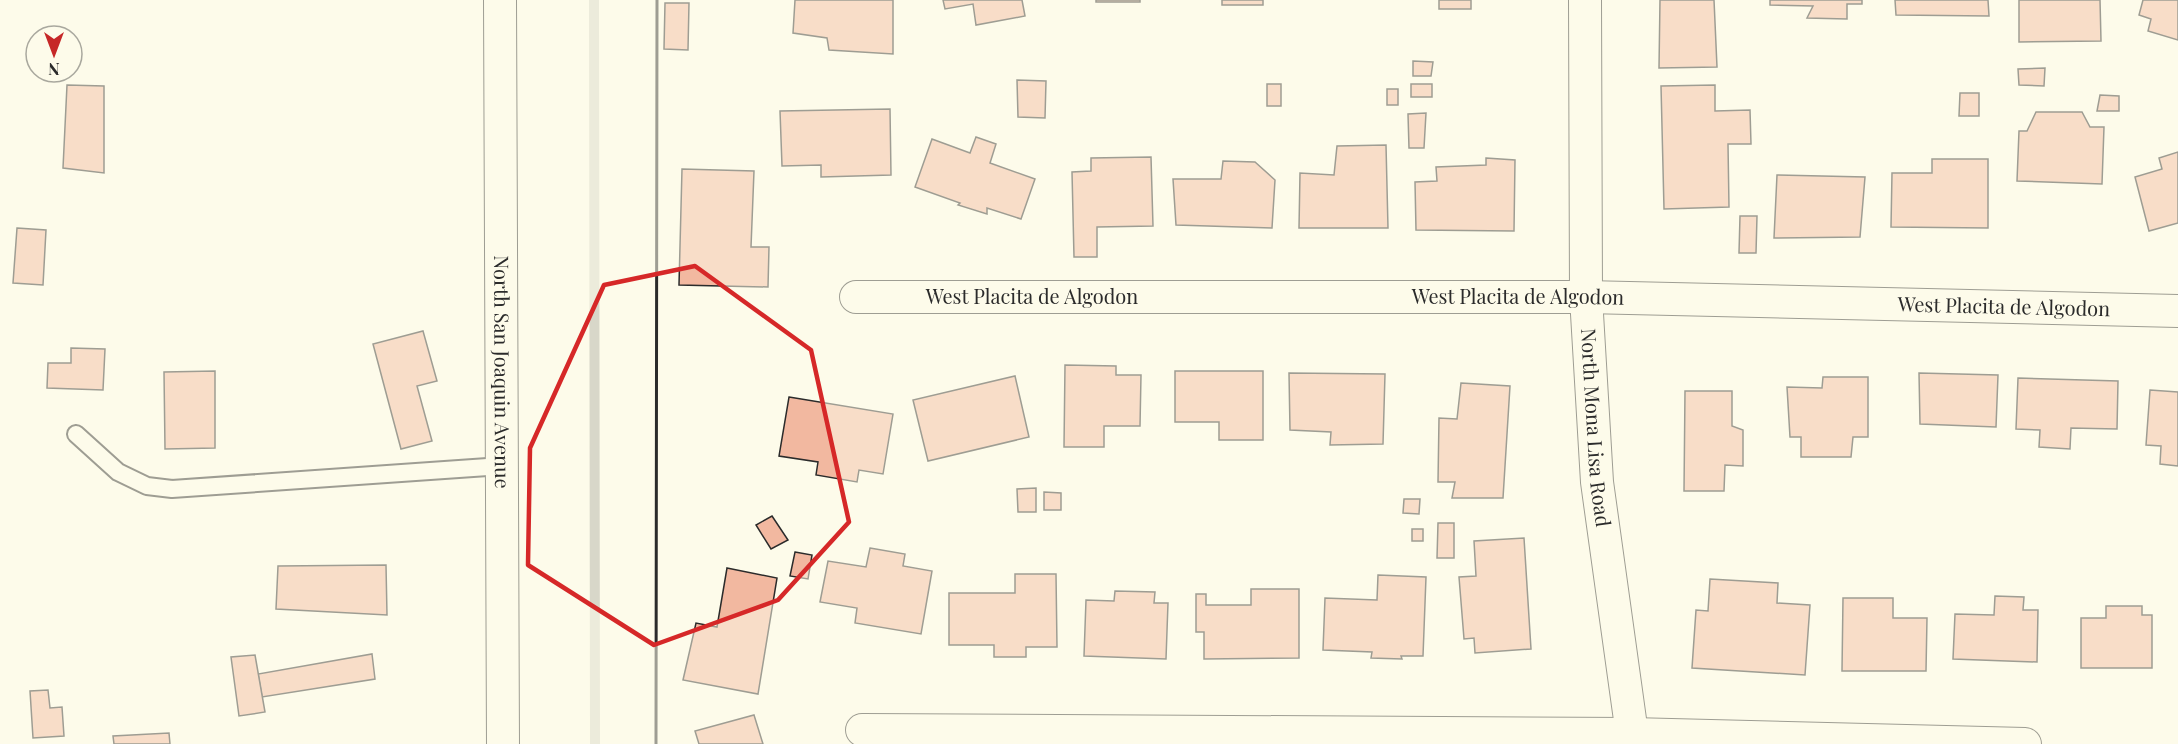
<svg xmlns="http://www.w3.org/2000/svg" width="2178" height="744" font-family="'Playfair Display',serif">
<rect width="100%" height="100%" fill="#fdfbea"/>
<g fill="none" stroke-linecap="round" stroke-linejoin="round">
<path stroke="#d8d7c9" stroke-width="10" d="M594,0L595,744"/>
</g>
<g fill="#f2b8a0" stroke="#2b2b2b" stroke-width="1.5">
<path d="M795,0H893V54L829,50L827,38L793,33Z"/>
<path d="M943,0H1022L1025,16L976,25L973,4L945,9Z"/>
<rect x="1096" y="0" width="44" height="2"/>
<rect x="1222" y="0" width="41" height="5"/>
<rect x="1439" y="0" width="32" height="9"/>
<path d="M1660,0H1714L1717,67L1659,68Z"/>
<path d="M1770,0H1862V4H1847V19L1807,18L1813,6L1770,5Z"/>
<path d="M1895,0H1988L1989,16L1896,15Z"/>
<path d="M2019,0H2100L2101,41L2019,42Z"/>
<path d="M2143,0H2178V40L2148,31L2151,19L2139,15Z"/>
<path d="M665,3H689L688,50L664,49Z"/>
<path d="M1413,61L1433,62L1431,76H1413Z"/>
<path d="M2045,68L2044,86L2019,85L2018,69Z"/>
<path d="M1017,80L1046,81L1045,118L1018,117Z"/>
<rect x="1267" y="84" width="14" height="22"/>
<rect x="1411" y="84" width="21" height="13"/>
<path d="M67,85L104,86V173L63,168Z"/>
<path d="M1715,85V111L1750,110L1751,144H1728L1729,207L1664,209L1661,86Z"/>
<rect x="1387" y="89" width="11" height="16"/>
<path d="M1960,93H1979V116H1959Z"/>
<path d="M2100,95L2119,96V111H2097Z"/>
<path d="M890,109L891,175L821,177V165L782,166L780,111Z"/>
<path d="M2036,112H2082L2090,127H2104L2102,184L2017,181L2019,131H2027Z"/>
<path d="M1426,113L1424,148H1409L1408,114Z"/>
<path d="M976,137L996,144L990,163L1035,179L1021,219L987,208V214L958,205L960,203L915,187L932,139L970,153Z"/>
<path d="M1386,145L1388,228H1299L1300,173L1334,175L1337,146Z"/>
<path d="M2178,152V223L2149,231L2135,177L2162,169L2159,158Z"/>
<path d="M1151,157L1153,226L1097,227V257H1074L1072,172L1091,171V158Z"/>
<path d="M1486,158L1515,160L1514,231L1416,230L1415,182L1437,181L1436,167L1486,165Z"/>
<path d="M1932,159H1988V228L1891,227L1892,173H1932Z"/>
<path d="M1223,161L1255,162L1275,180L1272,228L1176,225L1173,179H1221Z"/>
<path d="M682,169L754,171L751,247H769L768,287L679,285Z"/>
<path d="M1777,175L1865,177L1860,237L1774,238Z"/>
<path d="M1740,216H1757L1756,253H1739Z"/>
<path d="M17,228L46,230L43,285L13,283Z"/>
<path d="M423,331L437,381L417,386L432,441L401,449L373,344Z"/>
<path d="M71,348L105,349L103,390L47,388L48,363H71Z"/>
<path d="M1065,365L1116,366V375H1141L1140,426H1104V447H1064Z"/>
<path d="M215,371V448L165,449L164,372Z"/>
<path d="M1175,371H1263V440H1219V422H1175Z"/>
<path d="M1289,373L1385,374L1383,444L1330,445L1331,432L1290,430Z"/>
<path d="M1919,373L1998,375L1996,427L1920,424Z"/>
<path d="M1015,376L1029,437L928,461L913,400Z"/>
<path d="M1823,377H1868V437H1853L1851,457H1801V437H1790L1787,387L1822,388Z"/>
<path d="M2018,378L2118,381L2117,429L2071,428L2070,449L2039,447L2040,430L2016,429Z"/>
<path d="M1461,383L1510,386L1503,498H1452L1455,482H1438L1439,418L1457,419Z"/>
<path d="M2150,390L2178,392V466L2160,464L2161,446L2146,445Z"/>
<path d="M1685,391H1732V426L1743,430V466L1725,465L1724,491H1684Z"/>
<path d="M789,397L893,414L883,474L859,470L857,482L816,475L818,462L779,456Z"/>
<path d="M1036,488V512H1018L1017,489Z"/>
<path d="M1044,492L1061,493V510H1044Z"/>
<path d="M1404,499H1420L1419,514L1403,513Z"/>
<path d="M772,516L788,540L771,549L756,525Z"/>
<path d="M1438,523H1454V558H1437Z"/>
<rect x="1412" y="529" width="11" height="12"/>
<path d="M1524,538L1531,649L1475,653L1474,638L1464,639L1459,577L1476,576L1474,541Z"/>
<path d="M870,548L905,554L903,566L932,571L921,634L855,623L857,608L820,602L828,561L866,567Z"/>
<path d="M795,552L812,555L808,579L790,576Z"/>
<path d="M386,565L387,615L276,609L278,566Z"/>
<path d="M727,568L777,578L758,694L683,680L696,623L717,627Z"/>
<path d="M1015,574H1056L1057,647H1026V657H994V645H949V593H1015Z"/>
<path d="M1378,575L1426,577L1423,656H1401L1402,659L1371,658L1372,652L1323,650L1325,598L1377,600Z"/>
<path d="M1710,579L1778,583L1777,603L1810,605L1805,675L1692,668L1696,610L1708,611Z"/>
<path d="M1251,589H1299V658L1204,659V632H1196V594H1206V605H1251Z"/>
<path d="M1115,591L1155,592L1154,603H1168L1166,659L1084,656L1086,600L1114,601Z"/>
<path d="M1995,596L2024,597L2023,610H2038L2037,662L1953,659L1955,614L1994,615Z"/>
<path d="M1843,598H1893V618H1927L1926,671H1842Z"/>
<path d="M2106,606H2142V615H2152V668H2081V618H2106Z"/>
<path d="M372,654L375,679L262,697L258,674Z"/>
<path d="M255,655L265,712L239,716L231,657Z"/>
<path d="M48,690L50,708L62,707L64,736L33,738L30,691Z"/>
<path d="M754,715L763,744H699L695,731Z"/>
<path d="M169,733L170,744H114L113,736Z"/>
</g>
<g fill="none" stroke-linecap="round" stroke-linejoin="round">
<defs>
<path id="lane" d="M76,434L118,472L147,486L172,489L502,466"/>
<g id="street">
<path id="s1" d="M500,0L503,744"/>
<path id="s2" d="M1585,0L1586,297L1597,482L1632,734L1635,744"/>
<path id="s3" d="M856,297H1586L2178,311"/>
<path d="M862,730L1632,734L2025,744"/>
</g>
</defs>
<use href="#lane" stroke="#2b2b2b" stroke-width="20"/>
<use href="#street" stroke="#2b2b2b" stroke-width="34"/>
<use href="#lane" stroke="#fdfbea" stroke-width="16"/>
<use href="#street" stroke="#fdfbea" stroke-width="32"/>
<path stroke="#2b2b2b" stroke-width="3" d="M656,744L657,0"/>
</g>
<path d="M0 0H2178V744H0ZM695,266L811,350L849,522L778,600L654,645L528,565L530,448L604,285Z" fill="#fdfbea" fill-opacity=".55" fill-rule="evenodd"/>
<path fill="none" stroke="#d62828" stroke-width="4.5" stroke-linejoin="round" d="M695,266L811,350L849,522L778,600L654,645L528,565L530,448L604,285Z"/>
<g text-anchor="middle" stroke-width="4.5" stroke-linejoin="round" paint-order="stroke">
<g font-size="20" fill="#2b2b2b" stroke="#fdfbea">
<text dy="7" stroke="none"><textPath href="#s3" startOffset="176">West Placita de Algodon</textPath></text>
<text dy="7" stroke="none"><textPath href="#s3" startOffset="662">West Placita de Algodon</textPath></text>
<text dy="7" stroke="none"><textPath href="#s3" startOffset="1148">West Placita de Algodon</textPath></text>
<text dy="7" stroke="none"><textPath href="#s1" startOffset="372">North San Joaquin Avenue</textPath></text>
<text dy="7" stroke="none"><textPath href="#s2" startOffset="428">North Mona Lisa Road</textPath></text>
</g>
</g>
<g transform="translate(54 54) rotate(180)"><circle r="28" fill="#fdfbea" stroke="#a9a89e" stroke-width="1.5"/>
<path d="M0-4.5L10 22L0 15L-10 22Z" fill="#c62828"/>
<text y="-9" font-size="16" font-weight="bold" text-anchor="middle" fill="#2b2b2b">N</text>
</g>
</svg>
